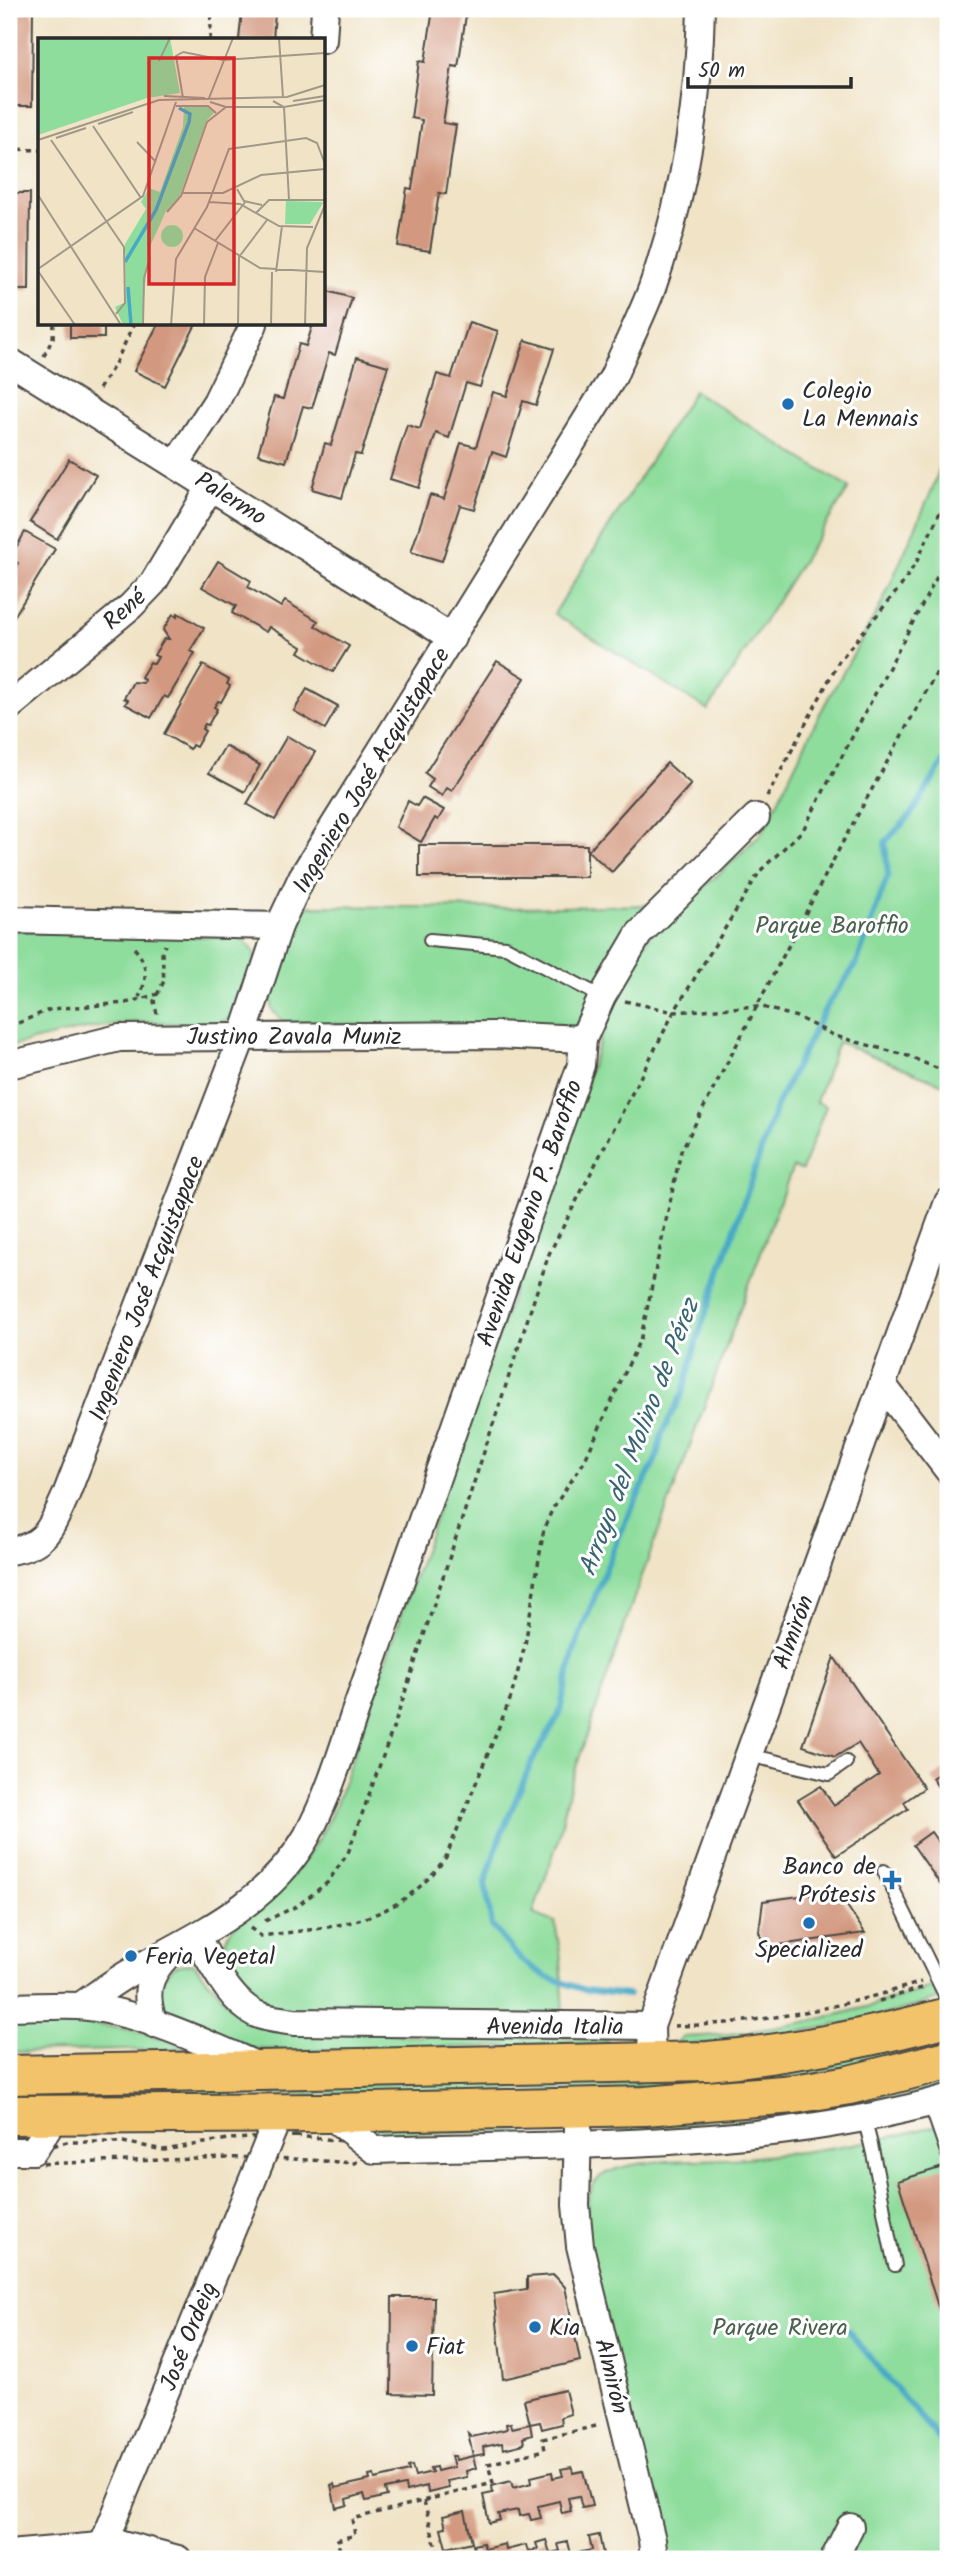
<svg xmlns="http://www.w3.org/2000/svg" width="957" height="2568" font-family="Kalam,sans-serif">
<rect width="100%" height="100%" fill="#fff"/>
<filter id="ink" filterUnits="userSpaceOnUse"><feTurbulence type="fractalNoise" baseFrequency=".0143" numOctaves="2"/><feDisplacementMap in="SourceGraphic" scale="14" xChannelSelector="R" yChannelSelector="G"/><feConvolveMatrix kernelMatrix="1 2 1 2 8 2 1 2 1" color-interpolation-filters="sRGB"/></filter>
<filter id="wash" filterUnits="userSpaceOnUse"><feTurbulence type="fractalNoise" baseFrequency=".00686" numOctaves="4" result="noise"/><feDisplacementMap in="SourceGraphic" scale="28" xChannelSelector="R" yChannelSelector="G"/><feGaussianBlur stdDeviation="1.57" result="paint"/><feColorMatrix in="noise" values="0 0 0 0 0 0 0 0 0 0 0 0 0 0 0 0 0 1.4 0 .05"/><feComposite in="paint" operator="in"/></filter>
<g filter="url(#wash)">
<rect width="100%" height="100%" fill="#f0e3c6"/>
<g fill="#8edd9c" stroke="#5c8464" stroke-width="2">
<path d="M694,391L849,488L708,710L554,614Z"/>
<path d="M948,445V1086L838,1042L816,1102L826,1106L802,1170L793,1167L786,1184L635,1595L571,1782L558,1841L533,1914L555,1922L561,1958L564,2019C487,2017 411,2018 335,2012C314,2011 290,2013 271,2008C248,2002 215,1960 226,1938C234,1920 261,1910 274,1896C302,1868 323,1836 338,1799L623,974L659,923L718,875L763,832L819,715L881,605L932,490Z"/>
<path d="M650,905L575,1028H464L295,1023L284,1022L272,1010L271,993L307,906L512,908Z"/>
<path d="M9,930L242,938L254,952L255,960C249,977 246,1007 230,1018C210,1032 174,1022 151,1022C103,1023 55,1035 9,1047Z"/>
<path d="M193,1963L233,2009L410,2036L606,2039L608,2044L299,2051L255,2049L167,2015L160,2009L155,1989L174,1966Z"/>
<path d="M934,1986L937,1999C855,2027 765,2039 678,2045L677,2042L683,2037C770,2034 852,2014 934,1986Z"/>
<path d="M9,2021C69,2021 133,2023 189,2049L9,2052Z"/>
<path d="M948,2034V2042L799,2077L642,2090L635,2080Z"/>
<path d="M948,2079V2084C857,2110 762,2125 668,2128C645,2129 620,2133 598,2130L599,2125C661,2124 725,2124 786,2114C841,2106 895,2092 948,2079Z"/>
<path d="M632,2080L638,2089L9,2098V2089Z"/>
<path d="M948,2122V2559H666L585,2230C586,2211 586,2183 606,2173C643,2156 703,2162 744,2158C812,2152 882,2142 948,2122Z"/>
<path d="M569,2126L568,2131L374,2134L373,2127Z"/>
</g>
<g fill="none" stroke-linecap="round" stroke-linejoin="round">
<g stroke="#46a9c6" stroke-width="6">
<path d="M628,1995L585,1990L547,1977L521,1960L492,1926L485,1884L500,1837L532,1761L559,1715L574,1650L620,1533L657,1457L662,1433L683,1392L699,1333L777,1104L826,1007L856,965L888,875L885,842L910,816L948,755"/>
<path d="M848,2331L948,2450"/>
</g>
</g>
<g id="blocks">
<g fill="#d39980">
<path d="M9,9H33L32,106H9Z"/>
<path d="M433,9H467L458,67L452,66L443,123L456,125L446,194L439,193L430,251L398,246L407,188L412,189L422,120L411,118L419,61L425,62Z"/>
<path d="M242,10L275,13L273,40H239Z"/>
<path d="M9,193H30L29,290H9Z"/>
<path d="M324,290L352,298L335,355L329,353L312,408L303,406L286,462L258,454L274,397L283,399L299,344L306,346L313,324H324Z"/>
<path d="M469,322L498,331L480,387L466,383L449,438L436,433L419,488L390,479L407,425L420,429L437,374L451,378Z"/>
<rect x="70" y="324" width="34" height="14"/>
<path d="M158,324H196L165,386L134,371Z"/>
<path d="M525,340L554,349L536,405L523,401L506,457L492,452L474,509L460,505L442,561L411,552L430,495L444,499L461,443L476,447L493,392L507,396Z"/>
<path d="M357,357L388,366L361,455L355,454L342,498L312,489L325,443L331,445Z"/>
<path d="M69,459L96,475L57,539L30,522Z"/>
<path d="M25,532L55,549L9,625V578L18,563L10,558Z"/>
<path d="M218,561L251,581L248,587L281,607L285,601L318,621L315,626L349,646L333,672L299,652L302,647L269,627L266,632L232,613L236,606L202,587Z"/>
<path d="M178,613L204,628L190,651L195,653L168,698L164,696L151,718L125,704L128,700L124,698L133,682L143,683L144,680L141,677L150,662L154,664L158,657L154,655L164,639H169L163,630L173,614L177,617Z"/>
<path d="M497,661L525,678L452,791L447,788L442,796L428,787L433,779L425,773Z"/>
<path d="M203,665L229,680L227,684L230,686L221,702L218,701L214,707L217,709L208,725L205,724L202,729L205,731L196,747L192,745L190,749L164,734Z"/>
<path d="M307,689L338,706L325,729L294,711Z"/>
<path d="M287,736L315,752L275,820L247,804Z"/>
<path d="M225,746L260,765L245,792L209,773Z"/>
<path d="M667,763L691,784L612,872L588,851Z"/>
<path d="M422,798L444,810L438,820L435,818L421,842L396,827L408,801L417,806Z"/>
<rect x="419" y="845" width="168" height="32"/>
<path d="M834,1657L924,1788L904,1802L908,1809L836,1856L798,1800L821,1786L834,1805L879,1775L858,1743L835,1757L803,1746Z"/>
<path d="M948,1767V1801L932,1778Z"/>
<path d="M931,1832L945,1852L948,1850V1888L945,1891L913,1845Z"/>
<path d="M837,1891L865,1933L765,1947L759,1932L763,1901Z"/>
<path d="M946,2166L948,2175V2321L943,2322L898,2181Z"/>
<path d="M554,2275L565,2287L580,2361L503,2379L494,2294L527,2289V2277Z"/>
<path d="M392,2297H434L432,2395L391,2394Z"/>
<path d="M565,2390L571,2414L561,2417L562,2424L542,2429L540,2422L530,2424L532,2435L523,2438L524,2444L503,2449L502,2443L483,2447L484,2454L473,2456L468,2433L472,2437L507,2429L506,2424L511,2423L512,2428L530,2424L524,2400Z"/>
<path d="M451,2456H455L456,2460L473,2456L476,2468L466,2471L467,2477L447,2481L449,2488L428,2493L427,2486L406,2491L405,2485L385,2489L387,2496L366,2501L364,2494L346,2499L347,2505L336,2508L331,2485L334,2484L335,2488L370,2480L369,2476L374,2475L375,2479L409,2471L408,2467L412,2466L415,2476L432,2472L430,2468L436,2467L437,2471L454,2467Z"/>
<path d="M572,2467L573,2473L583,2471L592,2506L582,2508L579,2496L568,2498L571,2511L562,2513L559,2501L538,2506L541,2518L531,2520L529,2514L519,2516L518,2510L498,2514L500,2520L489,2523L483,2495L493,2493L492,2486L511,2481L513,2488L532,2483L531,2477L552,2472L553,2478L563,2476L561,2469Z"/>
<path d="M465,2511L472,2542L446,2548L441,2528L446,2527L443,2516Z"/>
<path d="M599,2535L604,2559H477L473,2545L483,2543L485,2549L505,2544L506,2550L526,2545L528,2552L538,2549L536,2543L546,2540L550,2553L560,2551L558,2544L568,2542L571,2554L592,2550L589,2537Z"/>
</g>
</g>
</g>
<g filter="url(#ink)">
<use href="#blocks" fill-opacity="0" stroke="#494742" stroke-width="2"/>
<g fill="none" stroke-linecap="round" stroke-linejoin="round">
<defs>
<g id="lane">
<path d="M430,940L506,947L602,997"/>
<path d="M749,1755L829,1774L846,1762"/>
<path d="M884,1871L948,2001"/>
<path d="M930,2103L948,2155"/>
<path d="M864,2119C879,2167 883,2216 895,2265"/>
</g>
<g id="street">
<path d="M323,40L325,9"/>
<path d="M9,361L452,638"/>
<path d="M176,464L216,402L254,324"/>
<path d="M9,707L131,606L153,583L211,486"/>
<path d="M9,920L279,926"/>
<path d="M9,1065L119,1038L496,1035L583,1039"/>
<path d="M882,1384L948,1470"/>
<path d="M9,1551C47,1546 51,1527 66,1495L243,1035L279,926L302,877L613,377C625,348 641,318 652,288C684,198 699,104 701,9"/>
<path d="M196,1937C212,1962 228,2000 256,2014C267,2019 282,2020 294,2022L651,2026"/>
<path d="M80,2006C96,1995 112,1983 129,1973C196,1935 267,1906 307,1836C328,1797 341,1754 355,1712L581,1065L583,1039L602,997L639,934L756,817"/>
<path d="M9,2007C32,2007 55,2005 78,2006C136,2010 204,2042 256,2065"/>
<path d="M154,2024C144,1995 146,1977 168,1955"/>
<path d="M652,2064L651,2026L948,1202"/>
<path d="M327,2113L374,2150C565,2143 763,2151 948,2098"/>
<path d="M578,2128L576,2205L580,2246L652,2540L654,2559"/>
<path d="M9,2151H33L57,2115"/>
<path d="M9,2554L122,2544L178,2559"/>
<path d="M97,2559L280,2113"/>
<path d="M834,2559L850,2527"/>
</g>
<g id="primary">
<path d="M9,2075L708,2061C790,2054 869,2038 948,2017"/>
<path d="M9,2115L327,2113L645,2106L794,2094L849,2085L948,2060"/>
</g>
</defs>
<use href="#lane" stroke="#494742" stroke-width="16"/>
<use href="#street" stroke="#494742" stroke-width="30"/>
<use href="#primary" stroke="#494742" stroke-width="42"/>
<g stroke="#494742" stroke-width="3.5" stroke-dasharray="5 5" stroke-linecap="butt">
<path d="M85,40L89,31"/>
<path d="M210,40L212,9"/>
<path d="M9,149L40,150"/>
<path d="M44,356L53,338L54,324"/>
<path d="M99,389L114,366L134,324"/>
<path d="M767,797L839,661L901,586L917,561L948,495"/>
<path d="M134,948C148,963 148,979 139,997"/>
<path d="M625,1001L674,1012L759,1006L797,1017L835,1036L908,1056L948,1073"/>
<path d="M157,1014L154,1001L164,981L162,953L165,945"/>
<path d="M9,1027L51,1009L126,1003L158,994"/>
<path d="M9,1031L12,1040"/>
<path d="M265,1921L297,1906L327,1883L348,1853L396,1720L549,1254L674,1012L760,871L803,830L948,556"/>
<path d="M250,1928L261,1936C338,1926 397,1925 446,1857L511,1697L525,1645L544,1528L553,1508L584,1462L641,1337L681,1151L846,836L948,652"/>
<path d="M879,2001L922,1988"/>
<path d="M674,2026C758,2024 841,2008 921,1982"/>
<path d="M296,2136L344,2141L374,2150L355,2163L261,2157L32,2164L33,2151L67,2142H123L164,2150L228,2139Z"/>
<path d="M424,2501L439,2559"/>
<path d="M338,2559L341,2554L337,2540L355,2535L352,2519L493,2483L488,2464L545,2450L543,2439L600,2425"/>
</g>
<use href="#lane" stroke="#fff" stroke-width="12"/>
<use href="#street" stroke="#fff" stroke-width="26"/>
<use href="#primary" stroke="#f2c36a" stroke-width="38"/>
</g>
</g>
<g fill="#1f6fb2" stroke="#fff" stroke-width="2.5">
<circle cx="788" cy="404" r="7"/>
<path d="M888.5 1869.5h7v7h7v7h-7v7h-7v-7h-7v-7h7z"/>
<circle cx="809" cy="1923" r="7"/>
<circle cx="131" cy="1956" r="7"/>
<circle cx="535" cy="2327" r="7"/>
<circle cx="412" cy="2346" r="7"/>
</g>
<g text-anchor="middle" stroke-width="6" stroke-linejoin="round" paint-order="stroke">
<g font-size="24" fill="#2b2b2b" stroke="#fff" text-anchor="start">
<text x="802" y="398">Colegio<tspan x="802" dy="28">La Mennais</tspan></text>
<text x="876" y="1874" text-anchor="end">Banco de<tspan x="876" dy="28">Prótesis</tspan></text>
<text x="809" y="1957" text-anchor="middle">Specialized</text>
<text x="145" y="1964">Feria Vegetal</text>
<text x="549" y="2335">Kia</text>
<text x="426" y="2354">Fiat</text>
</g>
<g font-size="24" fill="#2b2b2b" stroke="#fff">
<text transform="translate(231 498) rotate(32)" y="8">Palermo</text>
<text transform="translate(124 609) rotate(-42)" y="8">René</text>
<text transform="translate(371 770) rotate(-59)" y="8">Ingeniero José Acquistapace</text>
<text x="294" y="1044">Justino Zavala Muniz</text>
<text transform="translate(529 1213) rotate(-71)" y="8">Avenida Eugenio P. Baroffio</text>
<text transform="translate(146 1288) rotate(-69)" y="8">Ingeniero José Acquistapace</text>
<text transform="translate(793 1632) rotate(-70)" y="8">Almirón</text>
<text x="555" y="2034">Avenida Italia</text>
<text transform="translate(188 2336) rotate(-68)" y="8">José Ordeig</text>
<text transform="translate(612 2376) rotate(76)" y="8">Almirón</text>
</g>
<g font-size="24" fill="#49604d" stroke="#fff">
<text x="832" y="933">Parque Baroffio</text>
<text x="780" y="2335">Parque Rivera</text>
</g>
<g font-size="26" font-style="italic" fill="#376471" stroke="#fff">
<text transform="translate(638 1437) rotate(-69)" y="9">Arroyo del Molino de Pérez</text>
</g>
</g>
<g transform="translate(38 38)">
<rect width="287" height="287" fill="#f0e3c6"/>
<path d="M132,0L142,55L109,60L0,97V1ZM146,68L172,69L176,75L169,82L141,160L128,173L110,213L104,287H85L77,269L88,264L87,206L108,171L103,164L111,150L122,154L145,89ZM248,163L284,164L285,165L272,186H247ZM123 198a11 11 0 1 1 22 0a11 11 0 1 1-22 0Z" fill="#8edd9c"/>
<path fill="none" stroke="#46a9c6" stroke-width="3.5" d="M87,224L118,172L151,84L152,76L141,70M90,249L93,287"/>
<path fill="none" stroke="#a19988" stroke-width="2" d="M241,0L245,59M145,14L185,22L287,15M121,23L132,0M126,58L167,60M145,60L138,18L145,14M171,60L195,0M235,63L246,69L251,162M255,63L287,58M172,64L188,69H246L287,62M138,68H170L178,75M60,86L95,74M55,88L103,160M18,100L48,90M0,102L121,62L249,59L287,47M13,102L86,209L87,265L78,276M99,104L118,124M199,151L206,163L224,167M144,155H185L223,137L287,131M0,157L83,287M171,164L202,166L241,188L275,189M129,174L143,158L169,84L188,69M218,175L231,162H287M156,190L222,230L287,234M177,203L208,163M0,231L105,158L138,64M0,233L37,287M238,234L244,188M105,287L106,240L112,219M133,287L138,221L169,169L191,111L268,100L279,105L287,126M166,287L167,239L180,205M200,287L201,219L229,182M233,287L234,234M267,287L269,210L287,167"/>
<path fill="#d62828" fill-opacity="0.15" stroke="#d62828" stroke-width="3.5" d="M111,20H196V246H111Z"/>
<rect width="287" height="287" fill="none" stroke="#2b2b2b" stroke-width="3.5"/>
</g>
<rect width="957" height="2568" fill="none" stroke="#fff" stroke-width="35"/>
<path d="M688 77v10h163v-10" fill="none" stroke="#2b2b2b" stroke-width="3.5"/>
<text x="698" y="77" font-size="21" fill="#2b2b2b" stroke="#ffffff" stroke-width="5" paint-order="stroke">50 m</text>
</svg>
